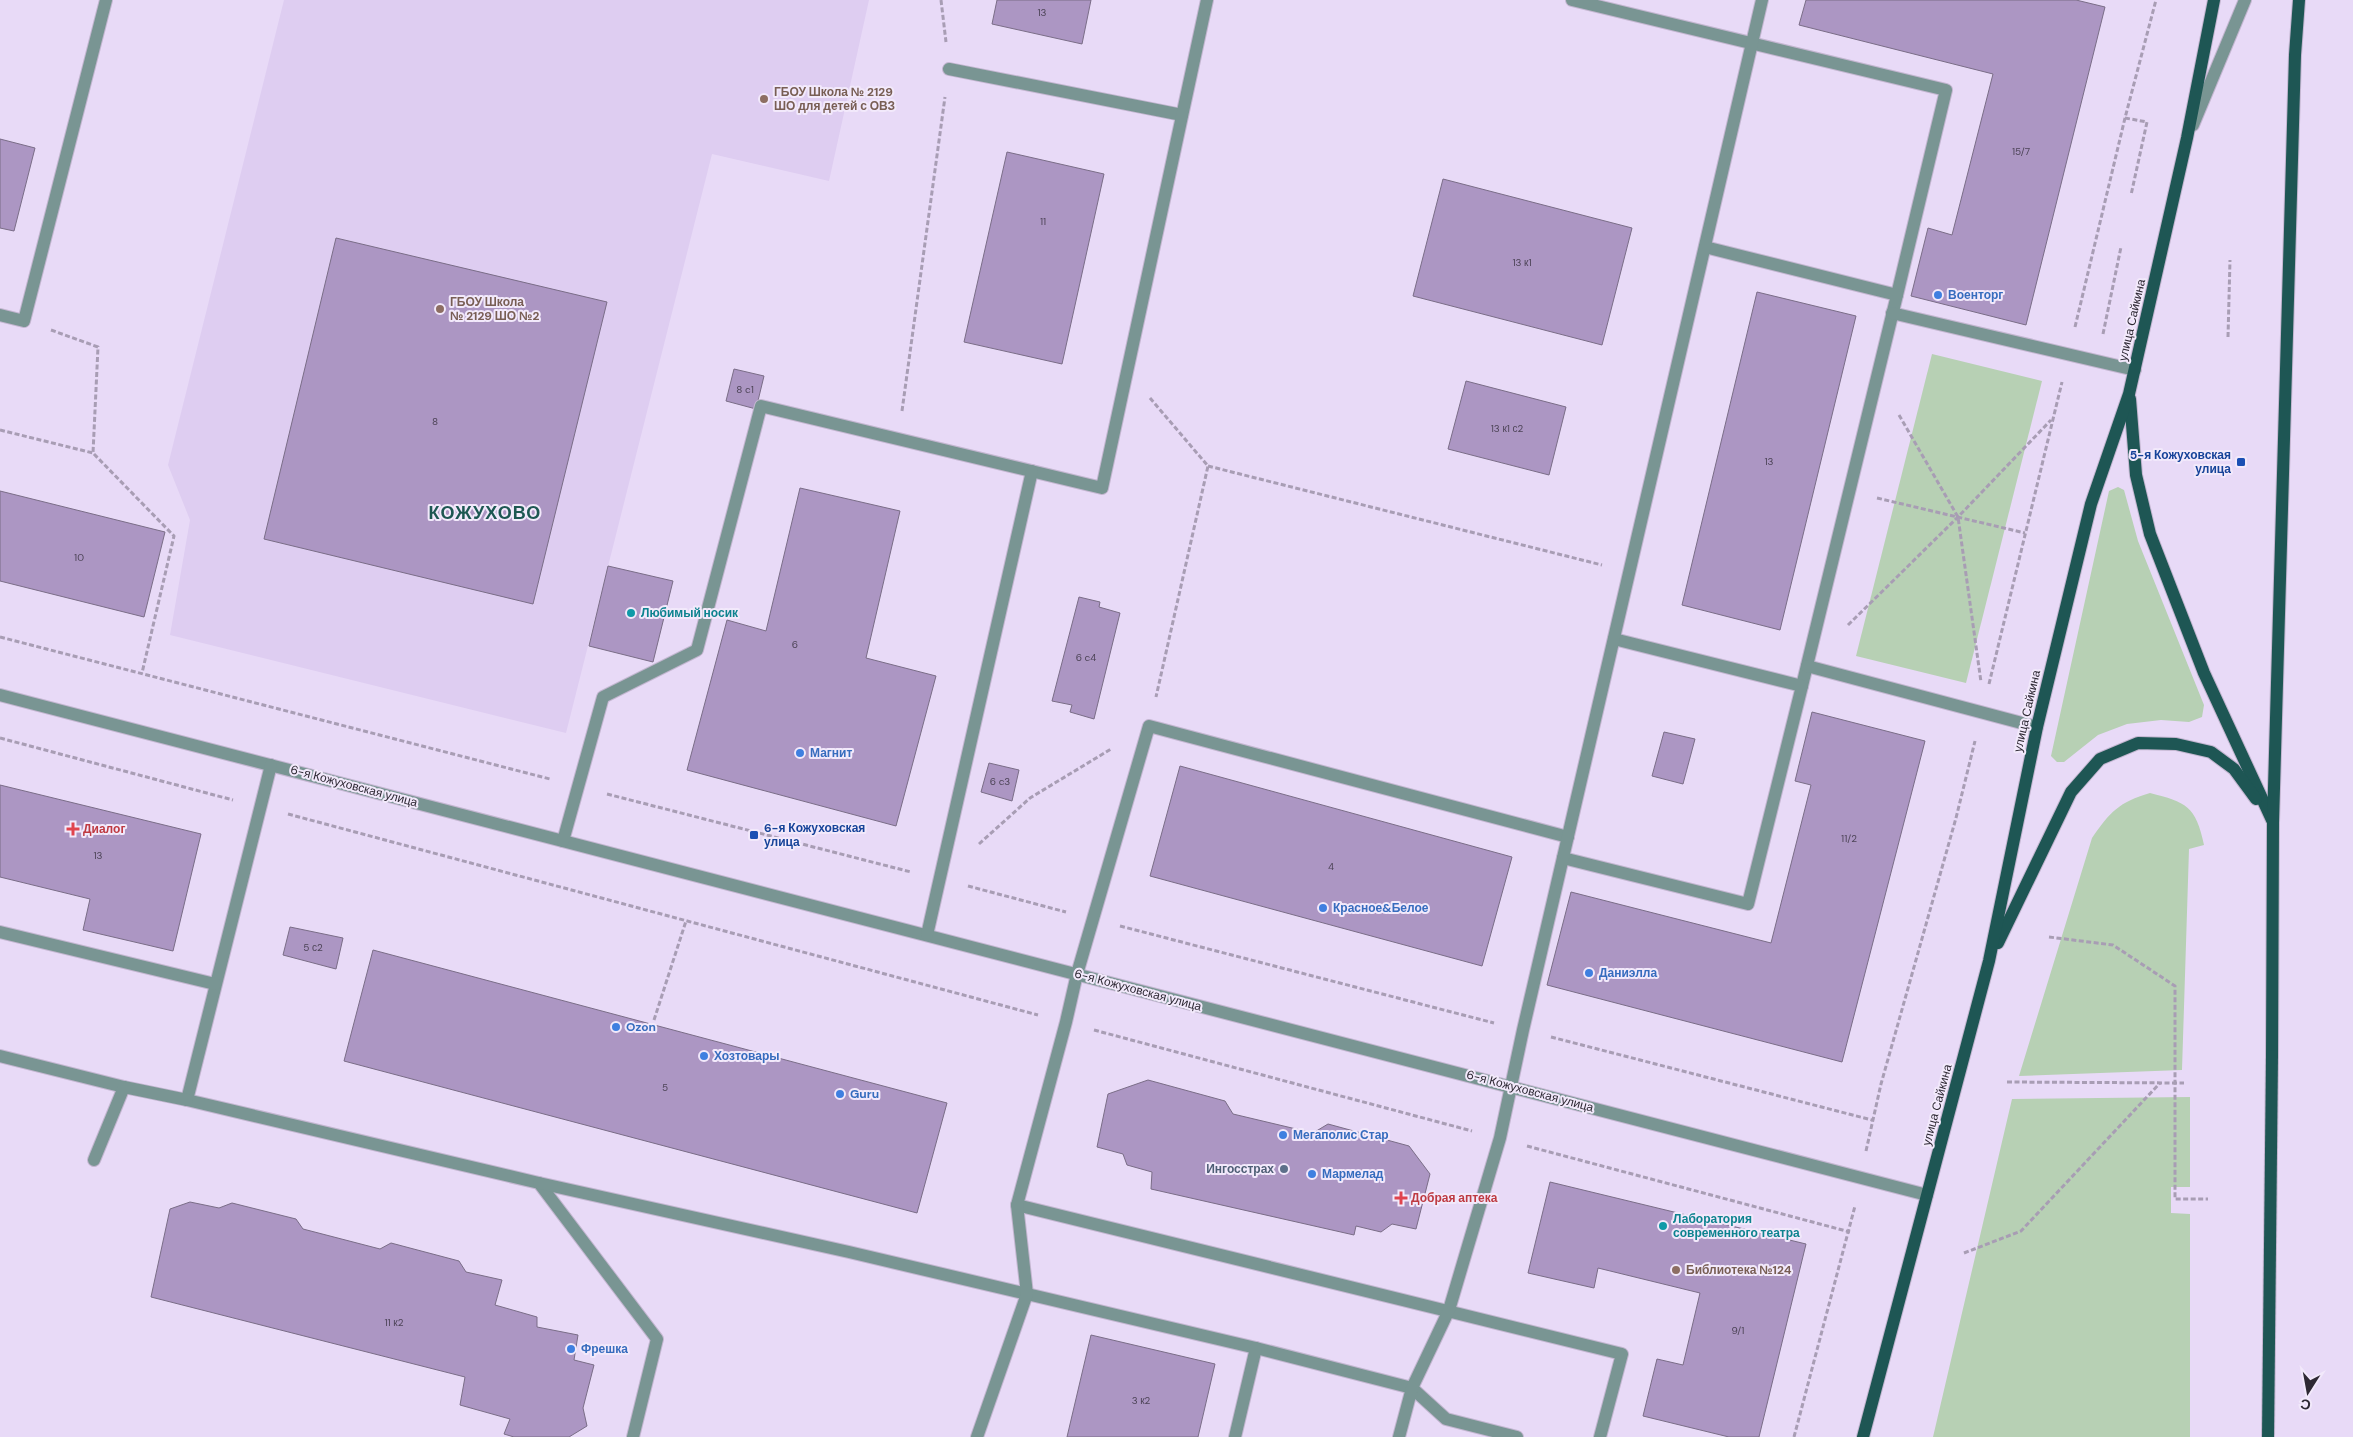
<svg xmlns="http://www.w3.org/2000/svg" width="2353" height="1437" font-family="'DM Sans',sans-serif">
<rect width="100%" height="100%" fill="#e8daf7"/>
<path fill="#decdf1" d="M284,0H869L829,181L712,154L566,733L170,635L190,520L168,465Z"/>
<g fill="#b7d0b4">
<path d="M1932,354L2042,381L1966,683L1856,656Z"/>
<path d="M2118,487L2124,490L2138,541L2204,705L2202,717L2189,722L2161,720L2127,724L2098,735L2064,762H2057L2051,756L2109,491Z"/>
<path d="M2150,793C2186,802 2196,806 2204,845L2189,849L2182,1070L2019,1076L2092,838C2110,812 2119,802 2150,793Z"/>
<path d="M2190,1097V1187H2171V1213L2190,1214V1437H1933L2012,1099Z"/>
</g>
<g fill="#ac96c3" stroke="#7a6d87">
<path d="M997,0H1091L1082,44L992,24Z"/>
<path d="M1806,0H2076L2105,7L2026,325L1911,296L1928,228L1952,235L1993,74L1799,25Z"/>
<path d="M0,139L35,148L14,231L0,228Z"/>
<path d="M1007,152L1104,174L1062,364L964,342Z"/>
<path d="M1443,179L1632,228L1602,345L1413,296Z"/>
<path d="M336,238L607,302L533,604L264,539Z"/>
<path d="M1757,292L1856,316L1780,630L1682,605Z"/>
<path d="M734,369L764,376L756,409L726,401Z"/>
<path d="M1466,381L1566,407L1549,475L1448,449Z"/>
<path d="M800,488L900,511L866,658L936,676L896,826L687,770L727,620L766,631Z"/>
<path d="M0,491L165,532L144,617L0,581Z"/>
<path d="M608,566L673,581L653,662L589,646Z"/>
<path d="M1079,597L1100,602L1099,607L1120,613L1094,719L1070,712L1072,705L1052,701Z"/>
<path d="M1812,712L1925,741L1842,1062L1547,985L1571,892L1771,943L1811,785L1795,781Z"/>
<path d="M1664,732L1695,739L1683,784L1652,776Z"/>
<path d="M989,763L1019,770L1012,801L981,792Z"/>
<path d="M1180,766L1512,857L1482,966L1150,876Z"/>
<path d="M0,785L201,834L173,951L83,930L90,899L0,877Z"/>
<path d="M290,927L343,938L336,969L283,955Z"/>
<path d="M373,950L947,1103L917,1213L344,1061Z"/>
<path d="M1148,1080L1225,1101L1233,1114L1313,1133L1328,1124L1409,1146L1430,1174L1416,1229L1392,1224L1381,1232L1356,1226L1354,1235L1151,1189L1152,1172L1127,1165L1123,1154L1097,1147L1108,1094Z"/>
<path d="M1550,1182L1806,1244L1759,1437H1729L1643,1416L1657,1359L1683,1365L1700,1293L1598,1268L1594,1288L1528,1273Z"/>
<path d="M190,1202L219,1208L232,1203L296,1219L303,1229L380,1249L391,1243L459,1261L466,1272L502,1280L495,1305L537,1317V1327L578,1335L574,1360L594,1365L583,1408L587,1426L569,1437H514L504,1434L510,1419L460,1405L465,1377L151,1297L170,1209Z"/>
<path d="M1091,1335L1215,1364L1198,1437H1067Z"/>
</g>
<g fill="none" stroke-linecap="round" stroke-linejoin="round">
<defs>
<g id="minor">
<path d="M1572,0L1946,90L1897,295"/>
<path d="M949,69L1182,115"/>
<path d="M2193,125L2245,0"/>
<path d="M1705,247L1897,295L1802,686"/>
<path d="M1892,313L2135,370"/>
<path d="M0,315L24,321L106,0"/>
<path d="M1807,666L2037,727"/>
<path d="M0,695L1927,1195"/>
<path d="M271,765L187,1100L539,1183L657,1339L633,1437"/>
<path d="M563,841L603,697L697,650L761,406L1102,488L1207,0"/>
<path d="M1563,858L1748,904L1802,686L1614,639"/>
<path d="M0,932L215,984"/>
<path d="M927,935L1032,471"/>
<path d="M0,1056L124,1087"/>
<path d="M94,1160L124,1087L187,1100"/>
<path d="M539,1183L849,1252L1256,1348L1412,1388L1446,1419L1517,1437"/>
<path d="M1017,1205L1622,1354L1600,1437"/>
<path d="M977,1437L1027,1294L1017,1205L1066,1022L1077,974L1149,726L1568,837"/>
<path d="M1235,1437L1256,1348"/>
<path d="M1399,1437L1412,1388L1449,1310L1500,1138L1523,1030L1762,0"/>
</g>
<g id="major">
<path d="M2130,399L2136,475L2150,534L2204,673L2272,820"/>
<path d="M1998,943L2071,792L2100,759L2138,743L2176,744L2211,752L2234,769L2256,799"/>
<path d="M2272,1056L2273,823L2295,55L2299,0"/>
<path d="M1863,1437L1989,961L2037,727L2091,504L2129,394L2187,138L2214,0"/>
</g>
</defs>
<use href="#minor" stroke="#c3b6d0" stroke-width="14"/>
<use href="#major" stroke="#c3b6d0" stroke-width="14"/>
<g stroke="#a89db4" stroke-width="3" stroke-dasharray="5 2.5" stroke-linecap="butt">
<path d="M941,0L946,42"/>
<path d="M2125,118L2147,122L2131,195"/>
<path d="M2075,327L2125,118L2156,0"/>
<path d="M51,330L98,347L93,453L174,536L142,673"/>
<path d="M2103,334L2121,247"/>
<path d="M2228,337L2230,260"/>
<path d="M1150,398L1208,466L1156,697"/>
<path d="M902,411L945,97"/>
<path d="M1899,415L1958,517L1981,682"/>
<path d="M0,430L93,453"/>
<path d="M1208,466L1602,565"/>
<path d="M1877,498L2025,533"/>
<path d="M1848,625L1958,517L2051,420"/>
<path d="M0,637L550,779"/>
<path d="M1989,684L2062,382"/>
<path d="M0,738L233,800"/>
<path d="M607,794L911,872"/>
<path d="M288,814L1038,1015"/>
<path d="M979,844L1030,798L1111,749"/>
<path d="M968,886L1066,912"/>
<path d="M1120,926L1494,1023"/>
<path d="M2049,937L2113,945L2175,986V1199H2208"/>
<path d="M654,1020L686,921"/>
<path d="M1094,1030L1472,1131"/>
<path d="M1551,1037L1872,1120"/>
<path d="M2007,1082L2184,1083"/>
<path d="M1527,1146L1850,1232"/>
<path d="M1866,1151L1881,1084L1956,818L1975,741"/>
<path d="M1964,1253L2021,1231L2160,1083"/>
<path d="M1794,1437L1855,1206"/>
</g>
<use href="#minor" stroke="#799593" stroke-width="12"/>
<use href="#major" stroke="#1e5654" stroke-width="12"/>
<defs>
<path id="major-bridge" d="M2268,1437L2272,1056"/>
</defs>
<use href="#major-bridge" stroke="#c3b6d0" stroke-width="14" stroke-linecap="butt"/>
<use href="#major-bridge" stroke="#1e5654" stroke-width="12"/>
</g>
<g fill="#8d6e63" stroke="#f2e9fb" stroke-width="2">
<circle cx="764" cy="99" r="5"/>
<circle cx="440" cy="309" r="5"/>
<circle cx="1676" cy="1270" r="5"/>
</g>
<g fill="#3f7fe0" stroke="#f2e9fb" stroke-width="2">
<circle cx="1938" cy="295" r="5"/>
<circle cx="800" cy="753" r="5"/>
<circle cx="1323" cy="908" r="5"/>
<circle cx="1589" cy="973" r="5"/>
<circle cx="616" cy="1027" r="5"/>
<circle cx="704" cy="1056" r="5"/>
<circle cx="840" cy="1094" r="5"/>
<circle cx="1283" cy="1135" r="5"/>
<circle cx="1312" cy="1174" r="5"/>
<circle cx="571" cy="1349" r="5"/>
</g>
<g fill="#1a4fb4" stroke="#f2e9fb" stroke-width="2">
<rect x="2236" y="457" width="10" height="10" rx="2.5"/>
<rect x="749" y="830" width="10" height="10" rx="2.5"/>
</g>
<g fill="#0f9aa8" stroke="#f2e9fb" stroke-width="2">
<circle cx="631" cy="613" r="5"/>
<circle cx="1663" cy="1226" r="5"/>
</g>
<g fill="#e0444e" stroke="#f2e9fb" stroke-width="2">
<path d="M70.5 821.5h5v5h5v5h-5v5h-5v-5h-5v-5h5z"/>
<path d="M1398.5 1190.5h5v5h5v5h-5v5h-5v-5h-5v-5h5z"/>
</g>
<circle fill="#5c6f8a" stroke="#f2e9fb" stroke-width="2" cx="1284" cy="1169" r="5"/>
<g text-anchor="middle" stroke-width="4" stroke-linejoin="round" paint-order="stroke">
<g font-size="10" fill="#4d4457">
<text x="1042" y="16">13</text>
<text x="2021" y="155">15/7</text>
<text x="1043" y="225">11</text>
<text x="1522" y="266">13 к1</text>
<text x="745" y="393">8 c1</text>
<text x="435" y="425">8</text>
<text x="1507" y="432">13 к1 с2</text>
<text x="1769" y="465">13</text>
<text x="79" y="561">10</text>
<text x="795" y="648">6</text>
<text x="1086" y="661">6 c4</text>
<text x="1000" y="785">6 c3</text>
<text x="1849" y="842">11/2</text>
<text x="98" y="859">13</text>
<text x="1331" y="870">4</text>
<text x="313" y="951">5 с2</text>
<text x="665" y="1091">5</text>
<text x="394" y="1326">11 к2</text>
<text x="1738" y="1334">9/1</text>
<text x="1141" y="1404">3 к2</text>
</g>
<g font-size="12" font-weight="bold" fill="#785e54" stroke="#f2e9fb" text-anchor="start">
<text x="774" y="96">ГБОУ Школа № 2129<tspan x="774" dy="14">ШО для детей с ОВЗ</tspan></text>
<text x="450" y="306">ГБОУ Школа<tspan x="450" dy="14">№ 2129 ШО №2</tspan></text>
<text x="1686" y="1274">Библиотека №124</text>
</g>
<g font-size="12" font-weight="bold" fill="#366cbe" stroke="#f2e9fb" text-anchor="start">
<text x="1948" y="299">Военторг</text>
<text x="810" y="757">Магнит</text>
<text x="1333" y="912">Красное&amp;Белое</text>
<text x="1599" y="977">Даниэлла</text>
<text x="626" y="1031">Ozon</text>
<text x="714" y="1060">Хозтовары</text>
<text x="850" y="1098">Guru</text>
<text x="1293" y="1139">Мегаполис Стар</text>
<text x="1322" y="1178">Мармелад</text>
<text x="581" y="1353">Фрешка</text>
</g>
<g font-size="12" fill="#2d2833" stroke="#f2e9fb">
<text transform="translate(2132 320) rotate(-77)" y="4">улица Сайкина</text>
<text transform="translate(2027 711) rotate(-77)" y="4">улица Сайкина</text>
<text transform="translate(354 786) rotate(15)" y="4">6-я Кожуховская улица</text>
<text transform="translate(1138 990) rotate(15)" y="4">6-я Кожуховская улица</text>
<text transform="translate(1530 1091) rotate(15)" y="4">6-я Кожуховская улица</text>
<text transform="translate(1937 1105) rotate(-75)" y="4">улица Сайкина</text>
</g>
<g font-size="12" font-weight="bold" fill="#164399" stroke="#f2e9fb" text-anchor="end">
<text x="2231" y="459">5-я Кожуховская<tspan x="2231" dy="14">улица</tspan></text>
<text x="764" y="832" text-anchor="start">6-я Кожуховская<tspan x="764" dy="14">улица</tspan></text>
</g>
<g font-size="12" font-weight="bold" fill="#0d838f" stroke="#f2e9fb" text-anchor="start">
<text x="641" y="617">Любимый носик</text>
<text x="1673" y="1223">Лаборатория<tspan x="1673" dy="14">современного театра</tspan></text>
</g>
<g font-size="12" font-weight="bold" fill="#be3a42" stroke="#f2e9fb" text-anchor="start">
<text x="83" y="833">Диалог</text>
<text x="1411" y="1202">Добрая аптека</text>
</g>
<g font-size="12" font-weight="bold" fill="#4e5e75" stroke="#f2e9fb" text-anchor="end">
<text x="1274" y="1173">Ингосстрах</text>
</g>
<g font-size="18" font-weight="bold" letter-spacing="1" fill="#1d5752" stroke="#f2e9fb">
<text x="485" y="519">КОЖУХОВО</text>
</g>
</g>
<g transform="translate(2308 1392) rotate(191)" stroke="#f2e9fb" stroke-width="4" paint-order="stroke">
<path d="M0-4L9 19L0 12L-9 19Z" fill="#2d2833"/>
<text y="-8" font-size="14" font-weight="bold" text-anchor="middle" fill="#2d2833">С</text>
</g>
</svg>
